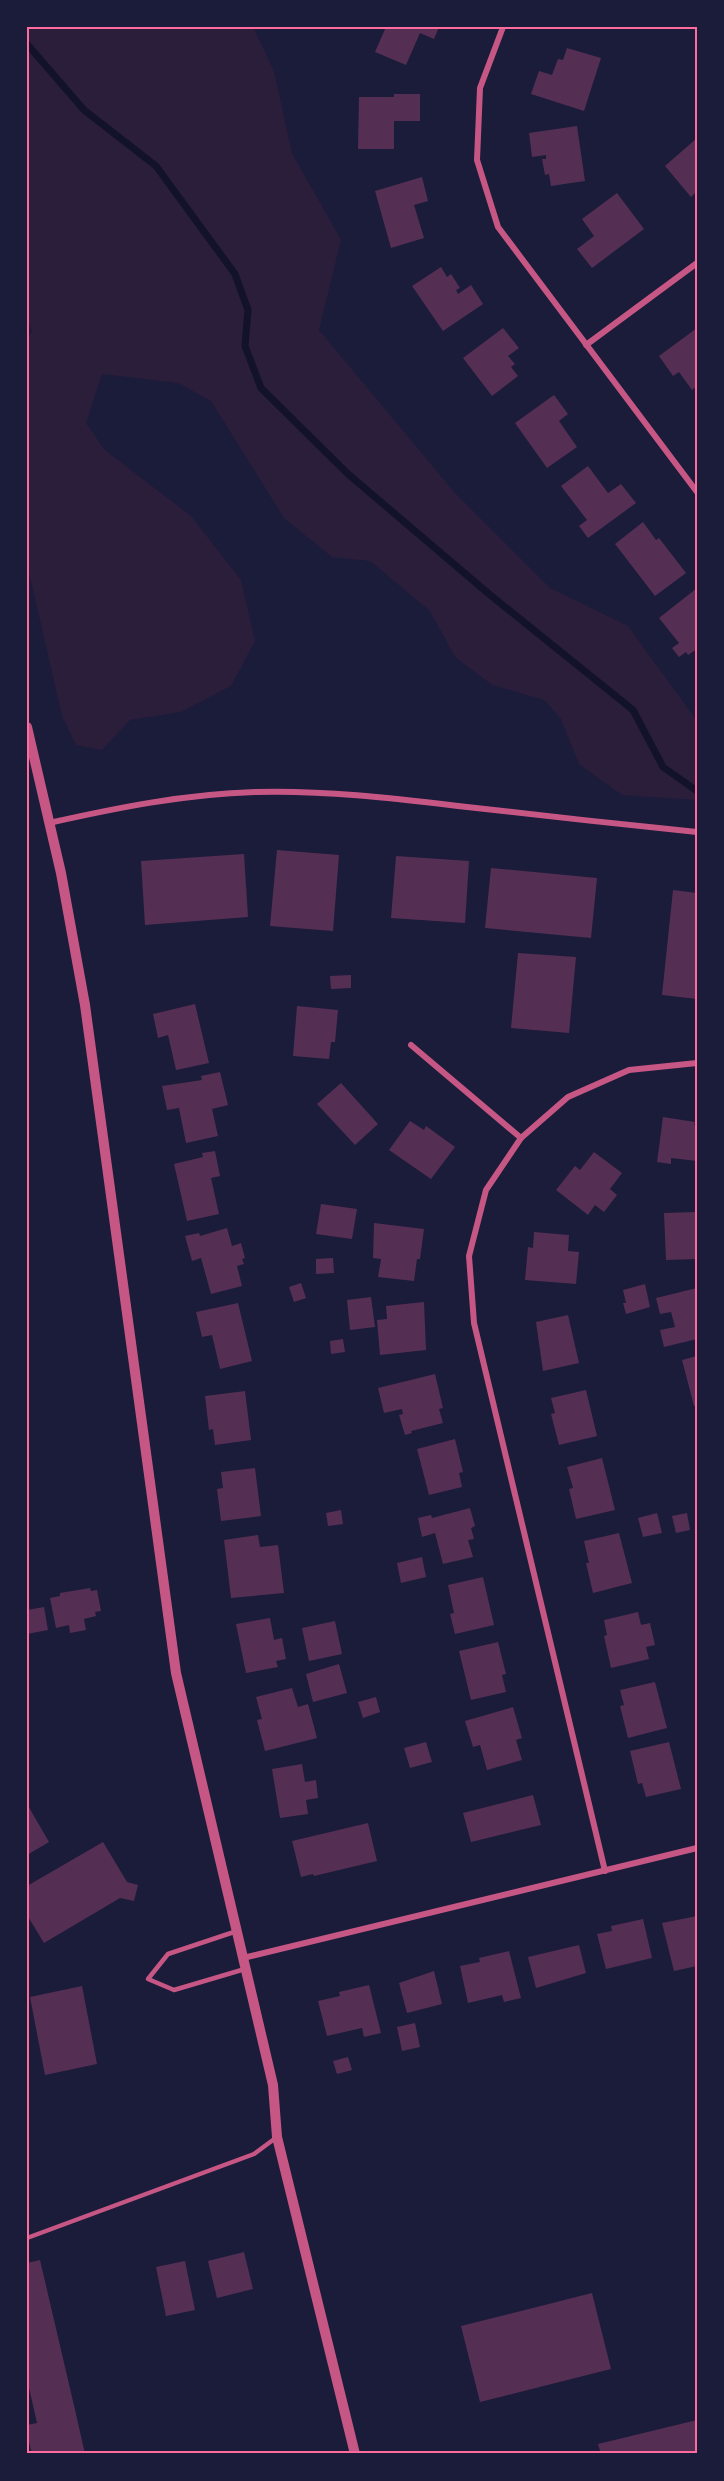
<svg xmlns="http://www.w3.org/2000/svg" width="724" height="2481" font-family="'Noto Serif',serif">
<rect width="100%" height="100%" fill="#1b1b3a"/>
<path fill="#2a1e3b" d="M27,27H253L274,71L292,153L341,240L319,330L455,493L550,588L628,626L697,721V800L622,795L579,764L561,719L544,700L492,685L455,657L430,611L370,561L332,557L284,518L211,401L178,383L102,374L86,423L105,450L191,516L241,580L255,641L231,686L181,712L130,720L102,750L76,745L62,716L27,564V341L32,331L27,318Z"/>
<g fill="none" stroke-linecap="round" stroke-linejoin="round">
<path stroke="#12122b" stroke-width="7" d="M27,44L84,110L156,166L235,274L248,310L245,346L261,388L348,474L489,594L633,710L663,767L697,791"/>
</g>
<g fill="#542f53">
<path d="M386,27H439L434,39L420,33L406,65L375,52Z"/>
<path d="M567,48L601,58L584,111L531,94L539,71L552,75L558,59L563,60Z"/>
<path d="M394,94H420V121H394V149H358L359,97H394Z"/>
<path d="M577,126L585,181L551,186L549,174L545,175L542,159H546V155L532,157L529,133Z"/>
<path d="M697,138V191L691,197L665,166Z"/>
<path d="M422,177L428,201L414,205L424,238L391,248L375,191Z"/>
<path d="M617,193L644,229L592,268L577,249L594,236L582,219Z"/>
<path d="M441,267L447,277L451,274L460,288L456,290L458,294L471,285L483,304L443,331L412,286Z"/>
<path d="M503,328L519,348L508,356L515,364L511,367L518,376L492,396L463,358Z"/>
<path d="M697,328V386L692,390L679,372L673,376L659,356Z"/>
<path d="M554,395L568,414L559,421L577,447L547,468L515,423Z"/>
<path d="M588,466L608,493L621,484L636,503L588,538L579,526L587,520L561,486Z"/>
<path d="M643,522L656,540L659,538L686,573L655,596L615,544Z"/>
<path d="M697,588V649L688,655L686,652L679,657L672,648L679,643L659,618Z"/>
<path d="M277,850L339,855L333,931L270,926Z"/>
<path d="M244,854L248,917L145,925L141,861Z"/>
<path d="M396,856L469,861L465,923L391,918Z"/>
<path d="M491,868L597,878L591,938L485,928Z"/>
<path d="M673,890L697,893V999L662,995Z"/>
<path d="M518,953L576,957L569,1033L511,1028Z"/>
<path d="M351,975V988L331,989L330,976Z"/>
<path d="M195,1004L209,1063L176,1070L168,1035L158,1038L153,1014Z"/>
<path d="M297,1006L338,1010L335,1042H331L329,1059L293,1056Z"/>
<path d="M220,1072L228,1105L212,1109L218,1136L186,1143L179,1108L167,1110L162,1086L202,1080L201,1076Z"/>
<path d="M341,1083L378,1124L355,1145L317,1104Z"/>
<path d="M663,1117L695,1122L694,1125H697V1161L671,1158V1164L657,1162Z"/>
<path d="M410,1121L424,1130L426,1126L455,1147L431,1179L389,1150Z"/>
<path d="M215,1151L220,1176L211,1178L219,1214L187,1221L174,1164L203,1157L202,1153Z"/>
<path d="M594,1152L622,1173L610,1189L617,1195L604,1212L595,1205L588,1215L556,1190L575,1166L580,1170Z"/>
<path d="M321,1204L357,1209L352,1239L316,1234Z"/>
<path d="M697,1212V1259L666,1260L664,1213Z"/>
<path d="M374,1223L424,1229L420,1259H417L414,1281L378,1277L381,1259L373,1258Z"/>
<path d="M227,1228L232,1246L241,1243L245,1258L242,1259L244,1264L237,1266L242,1286L211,1294L201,1258L192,1261L185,1236L199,1233L200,1236Z"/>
<path d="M534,1232L569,1235L568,1251L579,1252L576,1284L525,1280L528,1247L533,1248Z"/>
<path d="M333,1258L334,1273L316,1274V1259Z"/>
<path d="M301,1283L306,1298L294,1302L289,1287Z"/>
<path d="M645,1284L650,1307L626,1314L623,1303H626L623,1290Z"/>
<path d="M697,1288V1339L664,1347L660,1330L675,1327L671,1312L660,1314L656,1298Z"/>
<path d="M371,1297L375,1327L350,1330L347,1300Z"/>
<path d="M424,1302L426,1350L380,1355L377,1320L387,1319L386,1306Z"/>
<path d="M238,1303L252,1361L220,1369L212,1335L202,1337L196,1312Z"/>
<path d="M568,1315L579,1363L543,1371L536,1322Z"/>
<path d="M343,1339L345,1352L331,1354L330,1341Z"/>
<path d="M697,1356V1405L694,1406L682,1360Z"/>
<path d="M435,1374L443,1408L439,1409L443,1423L411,1431L412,1433L405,1435L399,1415L403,1414L402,1409L384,1413L378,1388Z"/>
<path d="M586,1390L597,1436L559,1445L551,1414L555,1413L551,1398Z"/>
<path d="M245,1391L251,1440L215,1445L213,1429L209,1430L205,1396Z"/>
<path d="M455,1439L463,1472L459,1473L462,1487L429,1495L417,1449Z"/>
<path d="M602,1458L615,1510L576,1519L569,1489L573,1488L567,1467Z"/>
<path d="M255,1468L261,1516L221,1521L217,1489L223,1488L221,1472Z"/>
<path d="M470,1508L475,1526L471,1528L474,1539L468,1540L473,1557L443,1564L435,1533L422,1537L418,1518L431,1515L432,1518Z"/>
<path d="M341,1510L343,1524L328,1526L326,1513Z"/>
<path d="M657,1513L662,1533L643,1537L638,1518Z"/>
<path d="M687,1513L690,1530L676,1533L672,1516Z"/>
<path d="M619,1533L632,1583L593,1593L586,1563H589L584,1541Z"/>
<path d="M258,1535L260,1547L278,1545L284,1593L231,1598L224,1540Z"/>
<path d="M422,1557L426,1577L401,1583L397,1563Z"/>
<path d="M483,1577L494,1625L455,1634L450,1614L454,1613L448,1585Z"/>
<path d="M90,1588L91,1591L97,1590L101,1611L95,1612L96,1616L84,1619L86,1630L70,1633L69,1625L56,1628L50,1598L60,1596V1593Z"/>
<path d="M44,1607L48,1630L27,1634V1610Z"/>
<path d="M638,1612L641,1625L650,1623L655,1645L646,1647L649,1659L611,1668L604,1636L607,1635L604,1620Z"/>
<path d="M270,1618L274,1640L282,1638L286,1659L276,1661L278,1667L246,1673L236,1624Z"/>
<path d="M335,1621L342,1654L309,1661L302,1628Z"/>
<path d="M498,1642L506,1674L502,1675L506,1692L471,1700L459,1651Z"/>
<path d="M339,1664L347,1693L313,1702L306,1674Z"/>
<path d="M655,1682L667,1728L628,1738L620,1706L624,1705L620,1690Z"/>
<path d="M292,1688L298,1707L308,1704L317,1738L265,1751L257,1720L262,1719L256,1697Z"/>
<path d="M376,1697L380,1712L363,1718L358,1702Z"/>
<path d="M513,1707L522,1738L516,1740L522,1760L487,1770L480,1745L473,1747L465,1721Z"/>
<path d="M426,1742L432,1762L410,1768L404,1748Z"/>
<path d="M669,1742L681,1789L646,1797L642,1783L638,1784L630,1751Z"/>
<path d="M302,1764L305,1782L316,1780L318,1798L306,1800L308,1814L280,1818L272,1769Z"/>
<path d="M533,1795L541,1825L471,1842L463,1813Z"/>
<path d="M27,1804L49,1842L27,1855Z"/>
<path d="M368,1823L377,1861L314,1876L313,1874L301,1877L292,1841Z"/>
<path d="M103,1842L127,1882L138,1885L134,1901L120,1898L44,1943L27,1915V1886Z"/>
<path d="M697,1916V1966L674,1971L662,1923Z"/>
<path d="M643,1919L652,1958L606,1969L597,1934L612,1931L611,1926Z"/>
<path d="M579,1945L586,1973L536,1988L528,1957Z"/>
<path d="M509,1951L521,1998L504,2002L502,1995L468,2003L460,1966L480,1962L479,1958Z"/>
<path d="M434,1971L442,2004L407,2013L399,1983Z"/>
<path d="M369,1985L381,2033L364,2037L362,2028L327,2036L318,2001L340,1996L339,1992Z"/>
<path d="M82,1986L97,2064L45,2075L30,1997Z"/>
<path d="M415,2023L420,2047L402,2051L397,2027Z"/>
<path d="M348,2057L352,2070L337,2074L333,2061Z"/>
<path d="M244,2252L253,2289L217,2298L208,2261Z"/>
<path d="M40,2260L76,2414L85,2454H32L27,2434V2425L37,2423L27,2379V2263Z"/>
<path d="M185,2261L195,2310L166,2316L156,2267Z"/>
<path d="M592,2293L611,2369L480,2402L461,2326Z"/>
<path d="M697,2420V2454H601L598,2444Z"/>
</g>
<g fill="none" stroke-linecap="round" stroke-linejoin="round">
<g stroke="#c65784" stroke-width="4.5">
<path d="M237,1931L168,1954L148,1979L174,1990L245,1969"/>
<path d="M27,2238L254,2154L277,2137"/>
</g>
<g stroke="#c65784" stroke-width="6">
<path d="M503,27L480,88L477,160L498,227L697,492"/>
<path d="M586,345L697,263"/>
<path d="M49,823C116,808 185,794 255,792C323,790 391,798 458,806C538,815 617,824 697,832"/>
<path d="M411,1045L521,1138"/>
<path d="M605,1871L474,1323L469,1256L486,1190L521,1138L568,1097L629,1070L697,1063"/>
<path d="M243,1958L697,1848"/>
</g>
<path stroke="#c65784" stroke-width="10" d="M27,727L61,873L85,1005L176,1673L273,2085L277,2137L355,2454"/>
</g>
<rect width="724" height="2481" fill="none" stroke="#1b1b3a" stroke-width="57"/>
<rect x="28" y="28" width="668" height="2424" fill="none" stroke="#ff6b9d" stroke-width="2"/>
</svg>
